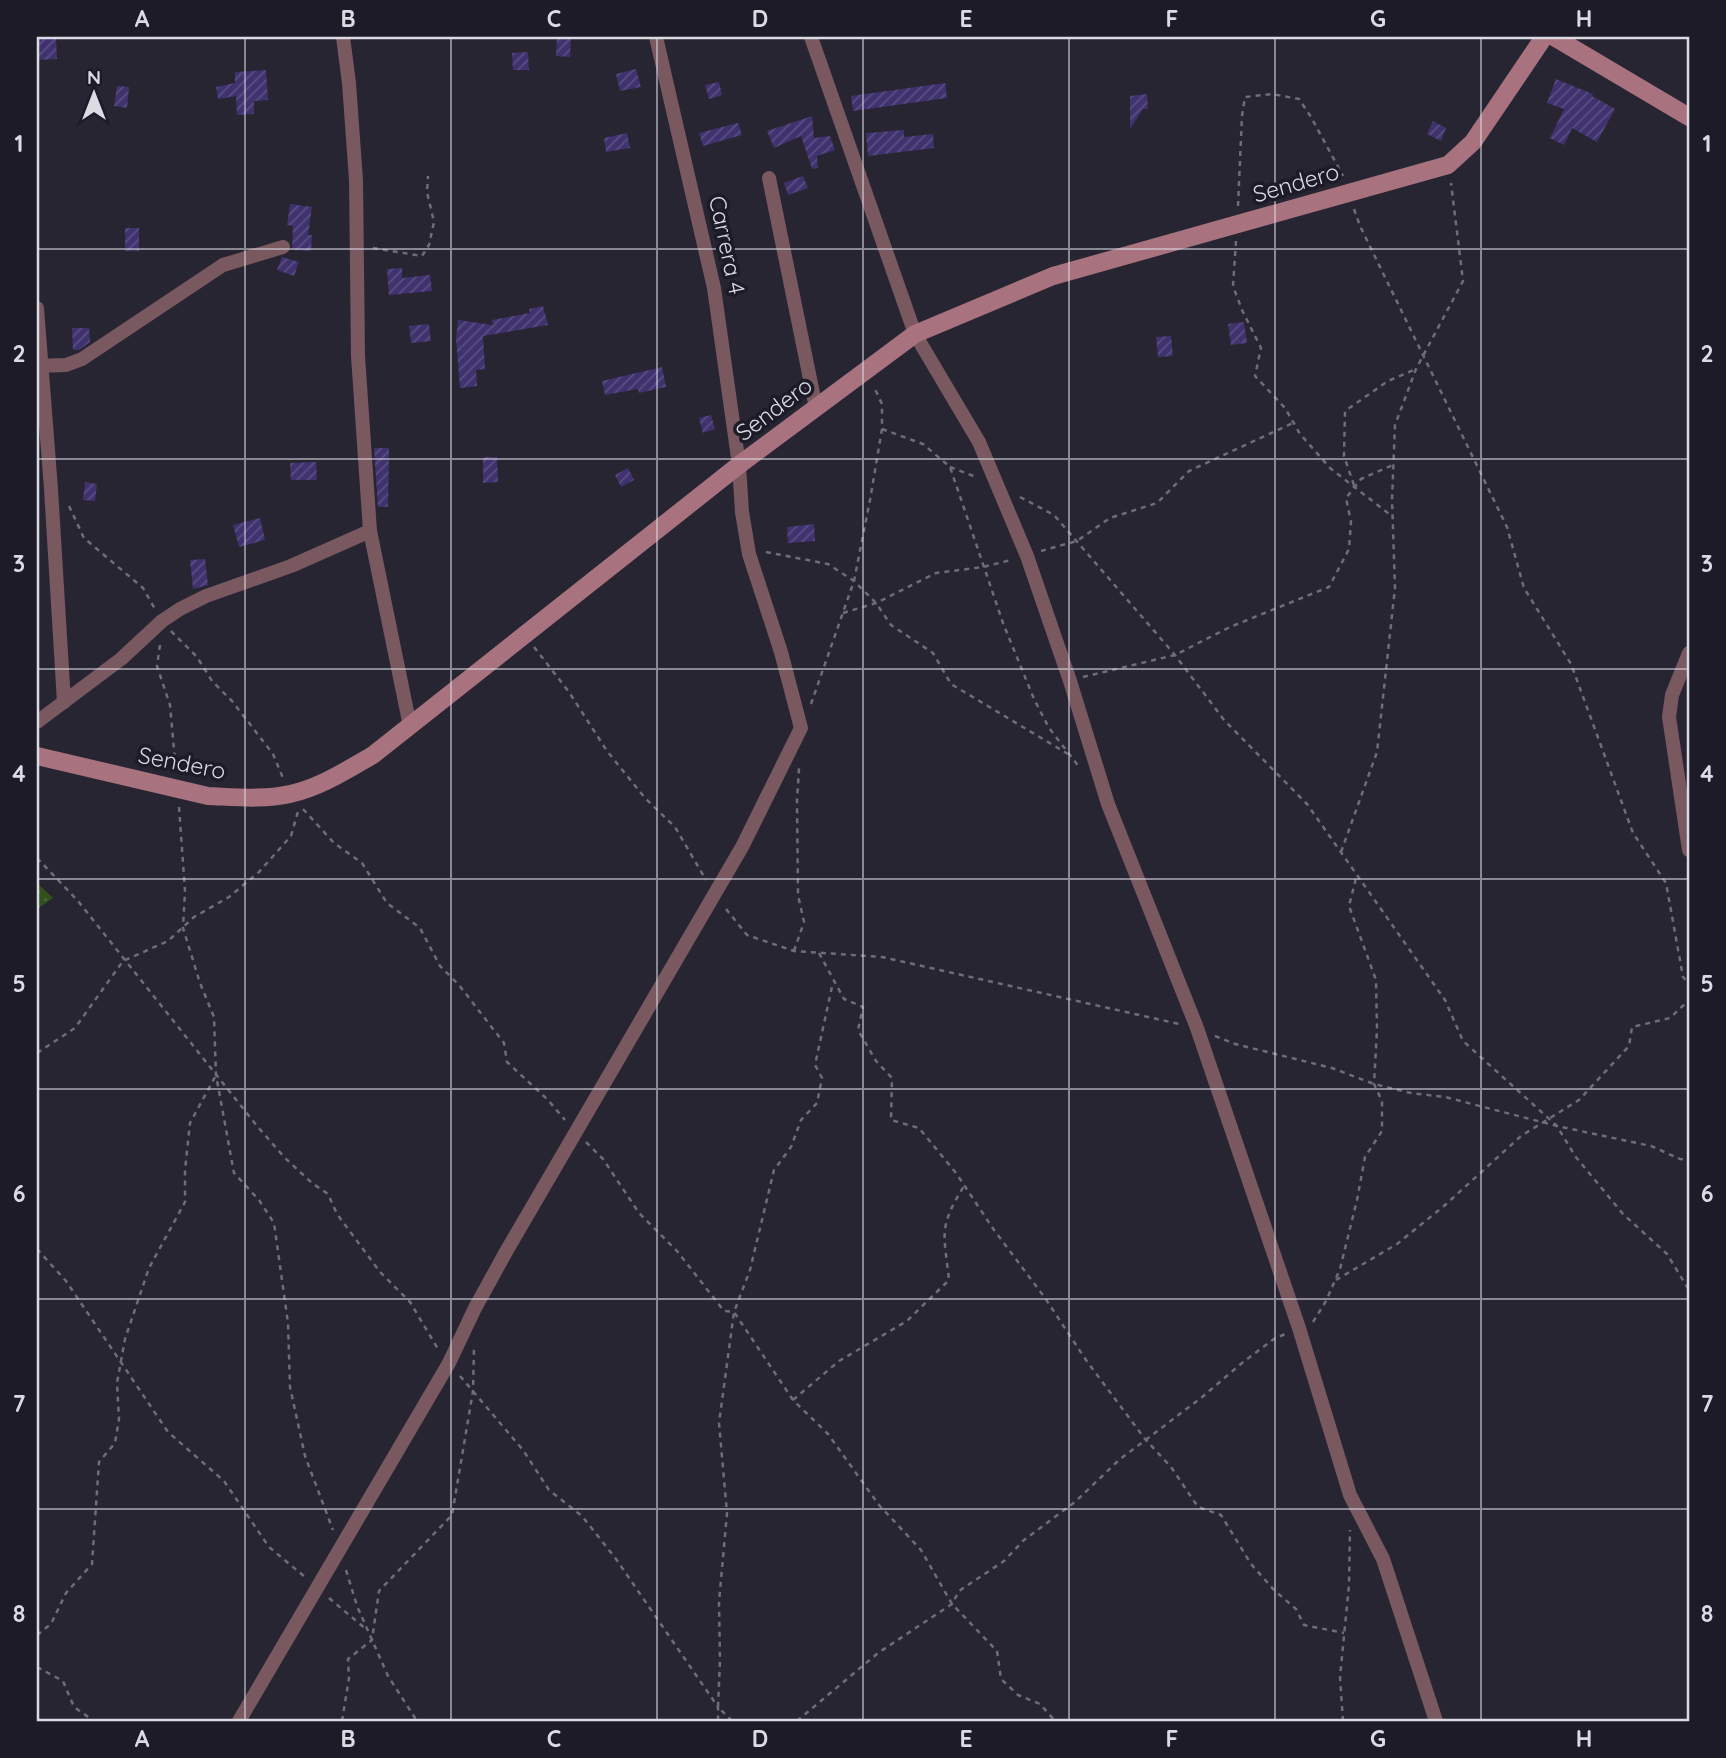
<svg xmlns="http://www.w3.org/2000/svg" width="1726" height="1758" font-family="Quicksand,sans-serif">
<defs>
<pattern id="park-dots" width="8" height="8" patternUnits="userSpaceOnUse" patternTransform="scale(1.75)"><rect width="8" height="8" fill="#31501b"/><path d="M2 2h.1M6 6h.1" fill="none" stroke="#4e693c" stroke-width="1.8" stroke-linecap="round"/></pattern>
<pattern id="building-hatch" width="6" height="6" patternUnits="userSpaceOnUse" patternTransform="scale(1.75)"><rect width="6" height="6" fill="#3f326e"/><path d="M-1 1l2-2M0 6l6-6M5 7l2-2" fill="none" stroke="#5a4f83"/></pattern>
</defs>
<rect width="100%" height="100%" fill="#272532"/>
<path fill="url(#park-dots)" d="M37,883L53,898L37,909Z"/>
<g fill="url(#building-hatch)">
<path d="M37,37H56L57,59L37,60Z"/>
<path d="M557,37H571L570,57L556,56Z"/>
<path d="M528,52L529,70H513L512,53Z"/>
<path d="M636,69L641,87L620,91L616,74Z"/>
<path d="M266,70L268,100L254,101V114L237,115L236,96L218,99L216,87L235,83V72Z"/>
<path d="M1556,79L1593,94L1592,96L1615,109L1597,142L1572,128L1564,145L1550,138L1564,109L1547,103Z"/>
<path d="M719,82L722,95L709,99L705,85Z"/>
<path d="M945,83L947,98L853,111L851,96Z"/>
<path d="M117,86L129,87L127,108L114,106Z"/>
<path d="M1147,94L1148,109H1143L1130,129V96Z"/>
<path d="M812,116L814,138L830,136L835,150L817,156L818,168L812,169L801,136L774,148L767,131Z"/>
<path d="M1433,121L1446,128L1441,141L1427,134Z"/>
<path d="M738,123L742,135L703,146L699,133Z"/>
<path d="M904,130V137L933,134L934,148L868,156L866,133Z"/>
<path d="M627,133L630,148L606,152L604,138Z"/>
<path d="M803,176L808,188L788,195L784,183Z"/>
<path d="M290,204L312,207L308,235H312L311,251L292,250L293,226L287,225Z"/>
<rect x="125" y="228" width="14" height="23"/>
<path d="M282,257L299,262L294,276L277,270Z"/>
<path d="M402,268V278L430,275L432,291L389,295L387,269Z"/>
<path d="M543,306L548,325L483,336L485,369L476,370L477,386L460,388L456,338L458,320L493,325L492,320L530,313L529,309Z"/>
<path d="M1244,322L1247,343L1231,345L1228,324Z"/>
<path d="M429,324L431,341L411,343L409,326Z"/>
<path d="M72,328H89L90,342L79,350H73Z"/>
<path d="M1171,336L1173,356L1158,357L1156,337Z"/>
<path d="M662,367L666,387L639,393L638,389L605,395L602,381Z"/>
<path d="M711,415L715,429L703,433L699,418Z"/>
<path d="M374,448H389L388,507H378Z"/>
<path d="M483,457H497L498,482L483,483Z"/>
<path d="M316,462L317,480H291L290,463Z"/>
<path d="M628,468L634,480L621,487L615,475Z"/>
<path d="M85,482L97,484L95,501L83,500Z"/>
<path d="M260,518L265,540L239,547L233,525Z"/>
<path d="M814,524L815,541L788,543L787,527Z"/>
<path d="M205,559L208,585L193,589L190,560Z"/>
</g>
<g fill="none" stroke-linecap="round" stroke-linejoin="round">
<g stroke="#6e6d78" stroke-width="2.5" stroke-dasharray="5 5" stroke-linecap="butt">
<path d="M1238,206L1242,116L1245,97L1272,94L1299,99L1311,117L1343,176"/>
<path d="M1354,209L1360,226L1507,527L1524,588L1571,664L1633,833L1666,883L1683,977L1689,984"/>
<path d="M1236,241L1233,286L1242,310L1261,348L1255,376L1285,408L1300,434L1330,468L1393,517"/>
<path d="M373,248L422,256L429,245L434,222L427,192L428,176"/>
<path d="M882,429L923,444L950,467L1003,623L1034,699L1049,728L1080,768"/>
<path d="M950,467L976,477"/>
<path d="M1354,485L1344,456L1345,411L1388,381L1416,369"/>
<path d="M1020,497L1054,515L1175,655L1224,720L1307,804L1445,1000L1463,1041L1557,1126L1651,1146L1680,1159L1689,1160"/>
<path d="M69,506L84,538L143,588L155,609"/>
<path d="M1041,551L1077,541L1110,518L1157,503L1189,471L1293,423"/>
<path d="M766,552L828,564L854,581L876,603L891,625L933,653L951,684L1068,754"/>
<path d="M843,613L876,603L936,573L983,567L1011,560"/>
<path d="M171,631L197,657L212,681L232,701L273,754L283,778"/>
<path d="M160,645L157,666L170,705L176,772"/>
<path d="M534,647L569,692L607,751L645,798L675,827L706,880"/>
<path d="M1083,677L1175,655L1230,627L1329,587L1349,549L1351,522L1346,498L1361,479L1393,465"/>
<path d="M811,704L854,581L870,500L882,429V404L874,387"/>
<path d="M179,807L185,891L183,928L200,983L214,1017L216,1075L234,1173L259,1200L274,1223L288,1323L290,1387L305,1456L333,1530"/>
<path d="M303,809L334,843L362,863L387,903L420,928L440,966L459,985L504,1043L507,1062L548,1100L565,1120"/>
<path d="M1341,852L1377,752L1395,588L1392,500L1395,425L1416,369L1463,281L1451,183"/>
<path d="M37,858L78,901L257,1126L285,1158L312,1183L328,1194L337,1214L380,1272L410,1302L438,1349"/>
<path d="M726,909L747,935L794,951L882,957L1179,1024"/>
<path d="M794,951L804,922L798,895L797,801L799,768"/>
<path d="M819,953L844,999L863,1007L858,1030L876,1061L892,1078L891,1120L919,1128L956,1173L994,1230L1045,1298L1086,1360L1145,1439L1171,1467L1198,1507L1221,1515L1251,1564L1274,1590L1296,1609L1304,1625L1344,1633"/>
<path d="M1215,1036L1235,1044L1332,1068L1374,1084L1411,1093L1445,1097L1557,1126L1575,1156L1623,1214L1667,1254L1689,1290"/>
<path d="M37,1053L75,1028L123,961L168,941L194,917L229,897L259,872L291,836L299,808"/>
<path d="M586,1142L603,1159L639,1213L677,1251L724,1311L734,1312L793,1400L828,1434L879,1505L921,1550L952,1604L997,1651L1001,1679L1018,1695L1040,1704L1055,1721"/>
<path d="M37,1249L66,1281L168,1432L224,1481L269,1547L305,1577"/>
<path d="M1336,1280L1397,1244L1444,1206L1521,1136L1579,1100L1629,1046L1632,1027L1670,1018L1689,1000"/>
<path d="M1313,1322L1326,1301L1340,1269L1357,1200L1365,1157L1382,1131V1101L1374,1084L1377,1030L1376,980L1349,906L1357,874"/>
<path d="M460,1376L523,1450L549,1490L582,1516L616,1559L718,1707V1721"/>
<path d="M793,1400L839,1361L907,1321L949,1280C944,1233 938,1228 964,1186"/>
<path d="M346,1570L357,1606L388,1676L417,1721"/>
<path d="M329,1598L367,1630"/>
<path d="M37,1635L51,1624L66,1593L92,1564L99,1462L115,1443L119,1419L117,1383L125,1339L149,1268L185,1202V1170L190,1123L215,1077"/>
<path d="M37,1667L63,1681L74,1707L94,1721"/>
<path d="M342,1721L349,1678L348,1659L372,1640L379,1591L452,1515L473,1391L474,1348"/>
<path d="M732,1721L718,1707L720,1660L719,1602L727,1513L719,1423L734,1312L750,1270L774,1170L791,1147L801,1120L817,1103L822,1078L815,1065L833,982"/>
<path d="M797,1721L878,1653L952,1604L959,1591L1004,1561L1024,1540L1075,1502L1119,1460L1201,1398L1242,1363L1274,1339L1285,1334"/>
<path d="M1343,1721L1340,1677L1349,1585L1350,1530"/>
</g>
<g stroke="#79585f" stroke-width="14">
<path d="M343,37L349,83L356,180L358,356L370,531L410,726"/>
<path d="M811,37L915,334L979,442L1027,556L1070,681L1108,804L1197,1028L1299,1328L1350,1495L1383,1559L1436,1721"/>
<path d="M769,178L816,408"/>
<path d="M37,308L51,489L64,702"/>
<path d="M37,366L66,365L82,359L223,265L283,247"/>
<path d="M1689,653L1672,695L1669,717L1689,850"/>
<path d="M37,722L121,659L162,621L180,609L206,596L291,566L370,531"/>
<path d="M239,1721L449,1363L475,1308L507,1250L742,847L801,728L781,652L749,554L742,512L739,465L714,288L656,37"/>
</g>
<g stroke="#a8727e" stroke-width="18">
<path d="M1554,37L1689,117"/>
<path d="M37,756L208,796C234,797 264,800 290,794C319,788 347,770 373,755L739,465L915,334L1053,276L1448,165L1473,142L1544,37"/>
</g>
</g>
<path fill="none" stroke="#dbdbe4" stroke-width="2" stroke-opacity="0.55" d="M245,37V1721M451,37V1721M657,37V1721M863,37V1721M1069,37V1721M1275,37V1721M1481,37V1721M37,249H1689M37,459H1689M37,669H1689M37,879H1689M37,1089H1689M37,1299H1689M37,1509H1689"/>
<g text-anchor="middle" stroke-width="7" stroke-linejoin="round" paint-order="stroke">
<g font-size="23" fill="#dbdbe4" stroke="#1d1b28">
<text transform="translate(1296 183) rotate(-16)" y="8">Sendero</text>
<text transform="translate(727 245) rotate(78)" y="8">Carrera 4</text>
<text transform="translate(774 409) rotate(-37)" y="8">Sendero</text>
<text transform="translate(182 763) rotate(11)" y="8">Sendero</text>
</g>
</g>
<rect width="1726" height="1758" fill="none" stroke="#1d1b28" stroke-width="77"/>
<g transform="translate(94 94)" stroke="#1d1b28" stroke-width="5" paint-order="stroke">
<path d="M0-5L12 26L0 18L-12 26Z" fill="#dbdbe4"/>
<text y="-10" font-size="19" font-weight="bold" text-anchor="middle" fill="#dbdbe4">N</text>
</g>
<rect x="38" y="38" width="1650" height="1682" fill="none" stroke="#dbdbe4" stroke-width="2.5"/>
<g font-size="23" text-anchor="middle" font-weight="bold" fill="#dbdbe4">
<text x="142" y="27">A</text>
<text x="348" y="27">B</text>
<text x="554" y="27">C</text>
<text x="760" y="27">D</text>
<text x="966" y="27">E</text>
<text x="1172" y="27">F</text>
<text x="1378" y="27">G</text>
<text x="1584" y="27">H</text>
<text x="19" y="152">1</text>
<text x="1707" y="152">1</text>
<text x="19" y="362">2</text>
<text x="1707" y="362">2</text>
<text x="19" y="572">3</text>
<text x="1707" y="572">3</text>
<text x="19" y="782">4</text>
<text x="1707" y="782">4</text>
<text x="19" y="992">5</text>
<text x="1707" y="992">5</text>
<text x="19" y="1202">6</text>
<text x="1707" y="1202">6</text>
<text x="19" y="1412">7</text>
<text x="1707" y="1412">7</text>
<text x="19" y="1622">8</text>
<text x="1707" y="1622">8</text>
<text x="142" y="1747">A</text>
<text x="348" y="1747">B</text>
<text x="554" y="1747">C</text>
<text x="760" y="1747">D</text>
<text x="966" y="1747">E</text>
<text x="1172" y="1747">F</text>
<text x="1378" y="1747">G</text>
<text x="1584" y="1747">H</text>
</g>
</svg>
